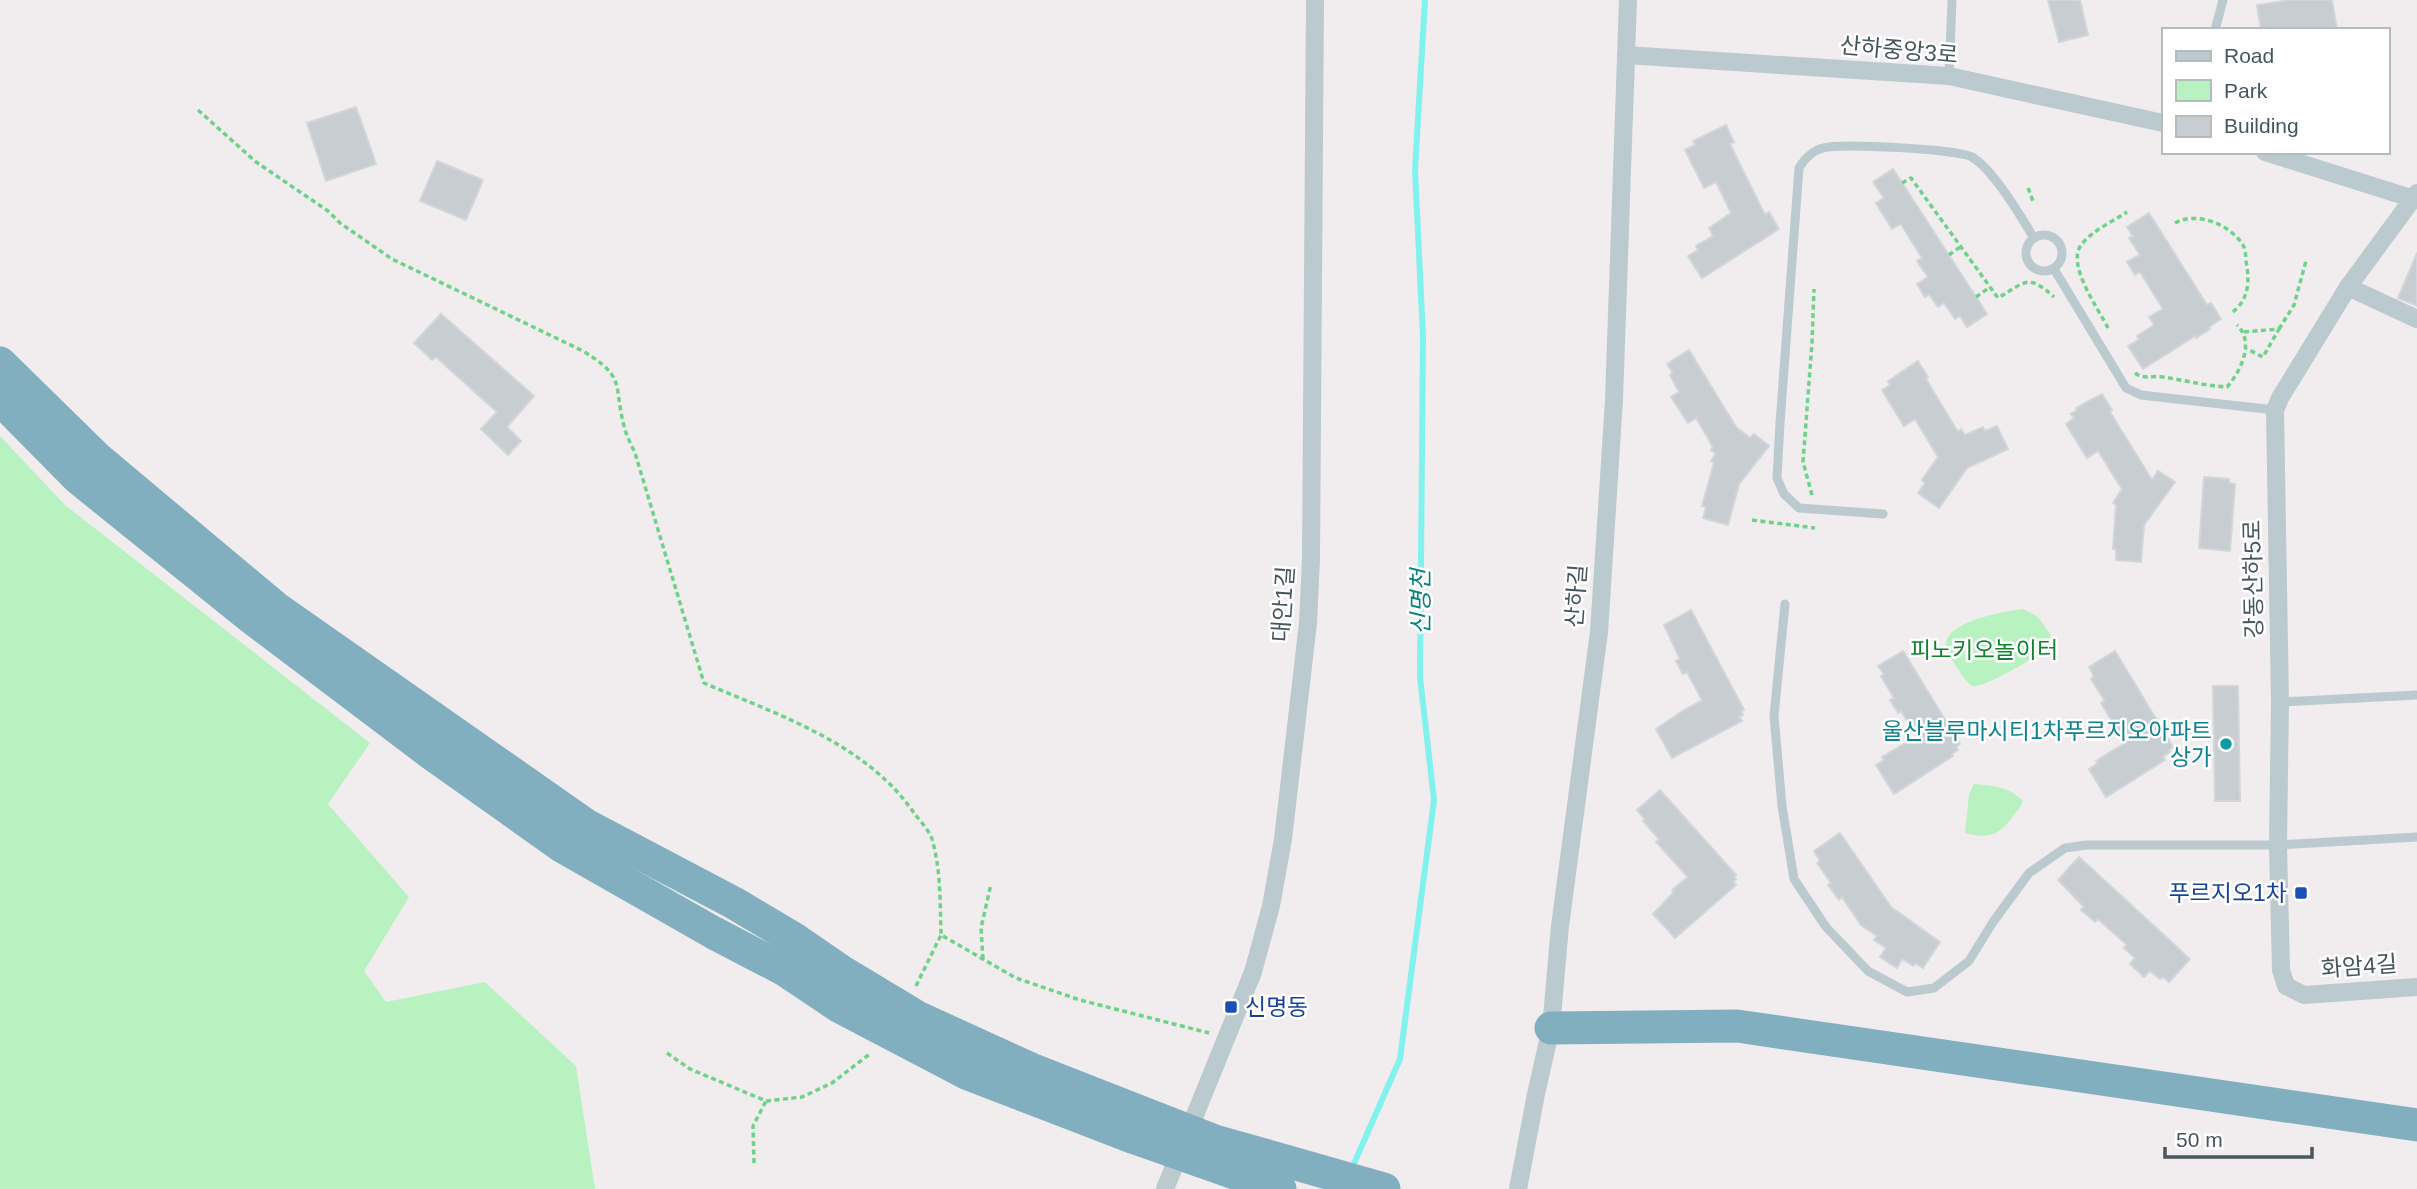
<svg xmlns="http://www.w3.org/2000/svg" width="2417" height="1189" font-family="Helvetica,'Noto Sans KR',sans-serif">
<rect width="100%" height="100%" fill="#f1edee"/>
<g fill="#b8f2c1">
<path d="M0,436L65,505L370,743L328,804L409,897L364,971L386,1002L485,982L576,1066L595,1189H0Z"/>
<path d="M2023,609L2038,617L2051,635C2049,640 2047,646 2043,650C2034,659 1985,687 1973,686L1968,683C1961,673 1951,661 1947,650C1937,622 2007,611 2023,609Z"/>
<path d="M1974,784C1994,786 2008,786 2023,801C2021,808 2018,809 2014,815C2000,834 1990,840 1965,833L1969,795Z"/>
</g>
<g fill="none" stroke-linecap="round" stroke-linejoin="round">
<path stroke="#82f2ee" stroke-width="6" d="M1352,1168L1400,1059L1434,800L1420,677L1423,337L1415,170L1425,0"/>
</g>
<g fill="#c7cdd1" stroke="#d1d6da" stroke-width="2">
<path d="M2048,0H2080L2088,35L2059,42Z"/>
<path d="M2291,0H2332L2337,30H2261L2257,5Z"/>
<path d="M356,107L376,164L326,181L307,123Z"/>
<path d="M1726,125L1734,142L1730,144L1765,215L1769,212L1779,229L1702,278L1688,256L1698,250L1696,246L1713,236L1709,228L1731,213L1716,182L1704,188L1685,150L1695,145L1693,141Z"/>
<path d="M437,161L483,180L466,220L420,201Z"/>
<path d="M1893,169L1987,314L1967,327L1960,316L1955,319L1944,303L1938,307L1929,294L1925,297L1917,284L1928,277L1917,261L1922,258L1901,224L1892,229L1876,203L1884,198L1873,182Z"/>
<path d="M2149,213L2207,305L2211,303L2221,319L2209,327L2210,329L2196,338L2195,336L2143,369L2128,346L2139,340L2137,336L2154,325L2149,317L2163,309L2140,272L2135,275L2127,262L2140,255L2129,238L2133,236L2127,227Z"/>
<path d="M2417,253V306L2398,298Z"/>
<path d="M441,314L534,396L507,427L521,441L508,455L481,429L497,412L436,357L432,360L414,343Z"/>
<path d="M1689,350L1736,427L1750,438L1754,434L1769,446L1739,484L1728,525L1703,518L1706,507L1702,506L1714,463L1711,461L1716,454L1711,450L1713,447L1696,418L1688,423L1671,397L1679,392L1670,375L1673,373L1667,364Z"/>
<path d="M1918,361L1928,377L1926,379L1958,432L1961,429L1965,435L1983,427L1985,431L1997,426L2008,449L1967,468L1939,508L1918,493L1925,483L1922,480L1938,457L1915,419L1904,426L1882,390L1890,385L1888,381Z"/>
<path d="M2102,394L2112,410L2110,412L2152,480L2158,471L2175,482L2144,525L2141,562L2116,560V549H2113L2116,505L2113,503L2122,489L2098,451L2087,458L2066,424L2074,418L2071,414L2077,410L2076,408Z"/>
<path d="M2204,477L2229,479V483L2235,484L2230,551L2199,548Z"/>
<path d="M1691,610L1744,710L1741,711L1743,715L1739,717L1742,721L1672,758L1656,729L1681,712L1702,700L1687,672L1683,674L1676,661L1680,659L1664,625Z"/>
<path d="M1903,651L1960,744L1956,747L1958,750L1952,754L1953,756L1894,794L1876,765L1884,760L1882,757L1917,736L1901,711L1898,713L1890,700L1894,698L1881,676L1884,674L1878,666Z"/>
<path d="M2115,651L2173,747L2169,750L2170,752L2163,757L2165,760L2106,797L2089,769L2098,763L2096,761L2125,743L2101,703L2105,701L2091,679L2094,676L2089,667Z"/>
<path d="M2213,686H2238L2240,801H2215Z"/>
<path d="M1660,790L1736,875L1734,877L1736,879L1733,882L1736,885L1675,938L1653,914L1674,892L1672,890L1688,877L1656,842L1659,839L1643,821L1645,819L1637,810Z"/>
<path d="M1840,833L1891,907L1940,942L1923,968L1915,963L1913,966L1902,959L1897,968L1880,957L1886,948L1874,940L1877,936L1861,925L1842,897L1839,900L1828,885L1831,883L1817,863L1820,861L1814,851Z"/>
<path d="M2079,857L2190,959L2169,982L2163,977L2160,979L2150,971L2144,977L2130,964L2135,958L2124,948L2127,945L2098,919L2095,922L2081,910L2084,907L2058,880Z"/>
</g>
<g fill="none" stroke-linecap="round" stroke-linejoin="round">
<g stroke="#6ed289" stroke-width="3.5" stroke-dasharray="5 3.5" stroke-linecap="butt">
<path d="M198,110L256,162L328,211L340,223L392,259L583,351C627,378 613,384 624,426C626,435 631,444 635,453L704,683C778,715 866,743 914,813C920,821 929,830 932,839C941,870 940,903 941,935L1016,978L1080,1000L1209,1033"/>
<path d="M1902,183L1911,178L1998,298C2025,282 2028,273 2054,297"/>
<path d="M2028,188L2033,201"/>
<path d="M2175,223C2196,211 2230,224 2243,245C2245,249 2246,255 2246,261C2250,282 2249,301 2230,314"/>
<path d="M1949,255L1960,247"/>
<path d="M1976,297L1990,287"/>
<path d="M2108,328C2098,308 2065,263 2082,244C2093,230 2112,222 2127,212"/>
<path d="M2279,329L2294,305L2306,261"/>
<path d="M2244,332L2279,329L2263,357L2247,349"/>
<path d="M2135,373C2144,380 2152,375 2163,377C2184,380 2205,386 2227,387C2241,371 2255,342 2237,325"/>
<path d="M1812,495L1803,462L1812,343L1814,289"/>
<path d="M1752,520L1815,528"/>
<path d="M983,959L981,928L991,884"/>
<path d="M916,986L941,935"/>
<path d="M667,1053L690,1069L766,1101L802,1097L832,1083L871,1053"/>
<path d="M754,1163L753,1126L766,1101"/>
</g>
<g stroke="#bbcace" stroke-width="9">
<path d="M2215,30L2223,0"/>
<path d="M1949,76L1952,0"/>
<circle cx="2044" cy="253" r="18"/>
<path d="M2054,269L2126,388L2141,395L2275,410"/>
<path d="M1883,514L1799,508L1784,494L1777,478L1780,423L1799,168C1805,158 1812,151 1823,148C1841,143 1958,149 1972,157C1993,169 2021,217 2034,238"/>
<path d="M1785,604L1774,716L1782,806L1794,879L1826,927L1868,971L1907,992L1934,988L1969,961L1993,922L2029,873L2065,848L2086,845H2278L2417,837"/>
<path d="M2280,702L2417,695"/>
</g>
<g stroke="#bbcace" stroke-width="18">
<path d="M1626,55L1949,76L2163,123"/>
<path d="M2265,152L2417,200"/>
<path d="M2417,193L2348,287L2280,398L2275,410L2280,702L2278,845L2281,970L2286,986L2304,995L2417,987"/>
<path d="M2348,287L2417,319"/>
<path d="M1165,1189L1253,972L1271,906L1283,839L1308,623L1311,559L1315,0"/>
<path d="M1518,1189L1536,1094L1551,1028L1560,926L1599,632L1614,400L1628,0"/>
</g>
<g stroke="#82afc0" stroke-width="33">
<path d="M0,363L98,459L276,608L586,825L734,903L796,940L844,973L917,1017L1031,1069L1215,1141L1384,1189"/>
<path d="M0,399L78,478L248,615L432,754L563,847L714,933L785,970L840,1007L966,1073L1135,1138L1280,1189"/>
<path d="M1551,1028L1737,1026L2417,1125"/>
</g>
</g>
<circle fill="#0f9aa8" stroke="#fff" stroke-width="2.5" cx="2226" cy="744" r="7"/>
<g fill="#1a4fb4" stroke="#fff" stroke-width="2.5">
<rect x="2294" y="886" width="14" height="14" rx="3.5"/>
<rect x="1224" y="1000" width="14" height="14" rx="3.5"/>
</g>
<g text-anchor="middle" stroke-width="5" stroke-linejoin="round" paint-order="stroke">
<g font-size="23" fill="#45575c" stroke="#fff">
<text transform="translate(1899 50) rotate(5)" y="8">산하중앙3로</text>
<text transform="translate(2253 579) rotate(-91)" y="8">강동산하5로</text>
<text transform="translate(1576 596) rotate(-86)" y="8">산하길</text>
<text transform="translate(1283 604) rotate(-86)" y="8">대안1길</text>
<text transform="translate(2359 966) rotate(-4)" y="8">화암4길</text>
</g>
<g font-size="23" fill="#11822f" stroke="#fff">
<text x="1984" y="658">피노키오놀이터</text>
</g>
<g font-size="23" fill="#0d838f" stroke="#fff" text-anchor="end">
<text x="2212" y="739">울산블루마시티1차푸르지오아파트<tspan x="2212" dy="26">상가</tspan></text>
</g>
<g font-size="23" fill="#164399" stroke="#fff" text-anchor="end">
<text x="2287" y="901">푸르지오1차</text>
<text x="1245" y="1015" text-anchor="start">신명동</text>
</g>
<g font-size="24" font-style="italic" fill="#07817e" stroke="#fff">
<text transform="translate(1421 602) rotate(-90)" y="8">신명천</text>
</g>
</g>
<rect x="2162" y="28" width="228" height="126" fill="#ffffff" stroke="#b5bcbe" stroke-width="2"/>
<rect x="2176" y="51" width="35" height="10" fill="#bbcace" stroke="#b5bcbe" stroke-width="2"/>
<text x="2224" y="63" font-size="21" fill="#45575c">Road</text>
<rect x="2176" y="80" width="35" height="21" fill="#b8f2c1" stroke="#b5bcbe" stroke-width="2"/>
<text x="2224" y="98" font-size="21" fill="#45575c">Park</text>
<rect x="2176" y="116" width="35" height="21" fill="#c7cdd1" stroke="#b5bcbe" stroke-width="2"/>
<text x="2224" y="133" font-size="21" fill="#45575c">Building</text>
<path d="M2165 1147v10h147v-10" fill="none" stroke="#45575c" stroke-width="3.5"/>
<text x="2176" y="1147" font-size="21" fill="#45575c" stroke="#ffffff" stroke-width="5" paint-order="stroke">50 m</text>
</svg>
